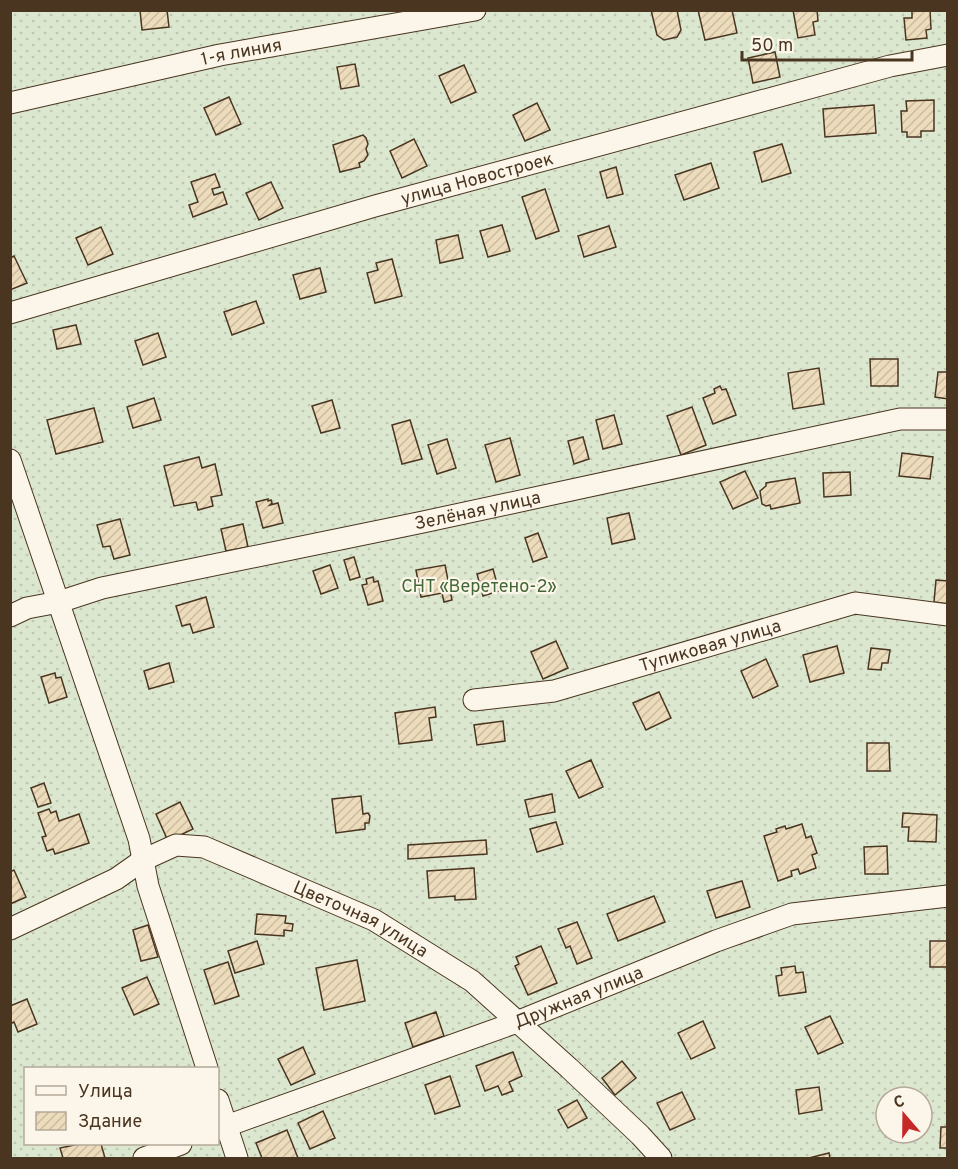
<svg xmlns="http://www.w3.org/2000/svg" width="958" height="1169" font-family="Overpass,sans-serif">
<defs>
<pattern id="garden-dots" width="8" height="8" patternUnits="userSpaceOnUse" patternTransform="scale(1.5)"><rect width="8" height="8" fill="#dce7d0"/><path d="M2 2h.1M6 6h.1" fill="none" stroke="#bec7b2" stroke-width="1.8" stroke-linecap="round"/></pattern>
<pattern id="building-hatch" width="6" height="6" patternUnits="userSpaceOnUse" patternTransform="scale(1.5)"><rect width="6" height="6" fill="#ecdcbc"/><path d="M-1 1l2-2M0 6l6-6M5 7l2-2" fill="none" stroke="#ccbda1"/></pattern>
</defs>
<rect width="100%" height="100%" fill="#fbf6e9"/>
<path fill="url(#garden-dots)" stroke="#887966" stroke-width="1.5" fill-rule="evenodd" d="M10,11H947V1158H11ZM26,1068H218V1144H26ZM886,1097H922V1133H886Z"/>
<g fill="url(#building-hatch)" stroke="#4a3520" stroke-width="1.5">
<path d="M140,10H167L169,27L142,30Z"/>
<path d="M651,10H677L681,30L677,37L664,40L657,35Z"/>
<path d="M698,10H732L737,33L705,40Z"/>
<path d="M793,10H817L818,21L813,22L815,35L798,38Z"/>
<path d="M912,10H930L931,29L926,30L927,38L906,40L904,18H912Z"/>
<path d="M775,52L780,77L753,83L748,58Z"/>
<path d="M355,64L359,86L341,89L337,67Z"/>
<path d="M464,65L476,92L451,103L439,76Z"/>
<path d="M229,97L241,124L216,135L204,108Z"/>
<path d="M934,100V131H921V137H907V132H902L901,111H907L906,101Z"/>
<path d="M537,103L550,130L525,141L513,115Z"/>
<path d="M874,105L876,133L825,137L823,109Z"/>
<path d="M363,135L366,138L368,144L366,149L368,155L364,161L359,163L360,167L340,172L333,145Z"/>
<path d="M414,139L427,166L402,178L390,151Z"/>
<path d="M782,144L791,173L762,182L754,152Z"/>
<path d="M711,163L719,188L684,200L675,175Z"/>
<path d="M616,167L623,194L607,198L600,172Z"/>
<path d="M215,174L220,187L212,189L214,195L223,192L227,204L193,217L189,205L198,202L191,182Z"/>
<path d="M271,182L283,208L259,220L246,193Z"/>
<path d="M545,189L559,231L536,239L522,197Z"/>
<path d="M502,225L510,251L488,257L480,231Z"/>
<path d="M609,226L616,247L584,257L578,236Z"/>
<path d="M101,227L113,254L88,265L76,238Z"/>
<path d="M458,235L463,258L440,263L436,240Z"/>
<path d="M14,256L27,283L10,290V258Z"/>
<path d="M392,259L402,296L375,303L367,273L378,270L376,263Z"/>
<path d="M320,268L326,292L300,299L293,275Z"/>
<path d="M256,301L264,323L232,335L224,312Z"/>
<path d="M76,325L81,344L57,349L53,330Z"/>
<path d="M158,333L166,357L143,365L135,341Z"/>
<path d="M870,359H898V386H871Z"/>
<path d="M819,368L824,404L793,409L788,373Z"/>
<path d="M938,372H948V399L935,397Z"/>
<path d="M720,386L722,390L726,389L736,415L713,424L703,398L715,393L714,389Z"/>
<path d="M154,398L161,420L133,428L127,407Z"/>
<path d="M332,400L340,428L321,433L312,406Z"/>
<path d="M692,407L706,445L681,455L667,416Z"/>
<path d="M94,408L103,442L56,454L47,420Z"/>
<path d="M614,415L622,444L603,449L596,420Z"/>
<path d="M410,420L422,459L402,464L392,425Z"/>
<path d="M583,437L589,459L574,464L568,441Z"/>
<path d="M510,438L520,475L496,482L485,445Z"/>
<path d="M447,439L456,468L437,474L428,445Z"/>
<path d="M902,453L933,457L930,479L899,476Z"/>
<path d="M199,457L202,468L215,464L222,495L211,497L213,506L198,510L196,502L174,506L164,466Z"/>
<path d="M745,471L758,498L733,509L720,482Z"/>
<path d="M850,472L851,495L824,497L823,473Z"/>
<path d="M795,478L800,503L771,509L770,505L766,506L762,504L760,491L766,486V483Z"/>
<path d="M268,499V501L271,500L272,503L270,505L278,503L283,523L263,528L256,502Z"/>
<path d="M629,513L635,539L612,544L607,518Z"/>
<path d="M120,519L130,555L114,559L110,546L103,547L97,525Z"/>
<path d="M243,524L248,547L226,551L221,529Z"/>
<path d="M538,533L547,557L533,562L525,538Z"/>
<path d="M354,557L360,577L350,580L344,560Z"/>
<path d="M330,565L338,588L321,594L313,571Z"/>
<path d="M445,565L452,600L444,602L442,593L421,597L416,570Z"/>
<path d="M493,569L499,591L483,596L477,574Z"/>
<path d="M373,577L374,582L378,581L383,601L368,605L362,585L367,584L366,579Z"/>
<path d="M936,580L948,581V604L934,602Z"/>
<path d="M206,597L214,627L193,633L190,624L182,626L176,606Z"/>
<path d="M556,641L568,668L543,679L531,652Z"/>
<path d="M837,646L844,673L810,682L803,655Z"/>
<path d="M871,648L890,650L888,663H882L881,670L868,669Z"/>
<path d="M766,659L778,686L753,698L741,671Z"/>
<path d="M169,663L174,682L149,689L144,671Z"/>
<path d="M55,673L56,678L61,677L67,697L49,703L41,677Z"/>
<path d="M659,692L671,718L646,730L633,703Z"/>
<path d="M435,707L436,717L429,718L432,740L399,744L395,713Z"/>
<path d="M503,721L505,741L477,745L474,725Z"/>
<path d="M867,743H889L890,771H867Z"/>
<path d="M591,760L603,787L579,798L566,771Z"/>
<path d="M44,783L51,803L38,807L31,788Z"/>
<path d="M552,794L555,812L529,817L525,800Z"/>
<path d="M361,796L363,814L368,813L370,816L369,823H365V829L336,833L332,799Z"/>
<path d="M180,802L193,829L168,841L156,814Z"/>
<path d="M49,809L51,813L56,811L59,821L79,814L89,843L55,854L53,849L47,851L42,837L46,836L38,813Z"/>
<path d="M903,813L937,815L936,842L908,841L909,827H902Z"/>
<path d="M556,822L563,844L537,852L530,829Z"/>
<path d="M802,824L806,838L811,836L817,853L812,855L816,868L800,874L798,869L791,871L792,876L778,881L764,836L777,832L776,829L785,826L786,829Z"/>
<path d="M486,840L487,854L408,859V845Z"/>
<path d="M887,846L888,874H865L864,847Z"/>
<path d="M474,868L476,899L455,900V896L429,898L427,871Z"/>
<path d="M14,870L26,897L10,904V872Z"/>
<path d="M742,881L750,907L716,918L707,891Z"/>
<path d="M654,896L665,922L618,941L607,914Z"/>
<path d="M257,914L286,916L285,923L293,924L292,931L284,930V936L255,934Z"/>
<path d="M577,922L592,958L577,964L570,946L566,948L558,929Z"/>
<path d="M148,925L158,957L141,961L133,930Z"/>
<path d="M257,941L264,964L235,973L228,951Z"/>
<rect x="930" y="941" width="18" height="26"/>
<path d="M541,946L557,983L528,995L515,966L519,964L516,957Z"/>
<path d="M357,960L365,1001L324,1010L316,968Z"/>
<path d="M228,962L239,996L215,1004L204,970Z"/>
<path d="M795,966L796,973L803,972L806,992L779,996L776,976L782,975L781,968Z"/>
<path d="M147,977L159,1004L134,1015L122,988Z"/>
<path d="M27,999L37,1024L18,1032L14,1022L10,1024V1006Z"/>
<path d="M436,1012L444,1036L413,1047L405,1023Z"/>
<path d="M830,1016L843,1043L818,1054L805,1027Z"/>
<path d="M703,1021L715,1048L691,1059L678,1033Z"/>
<path d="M303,1047L315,1074L291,1085L278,1059Z"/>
<path d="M513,1052L522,1076L509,1082L513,1091L502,1095L498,1086L485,1091L476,1066Z"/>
<path d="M622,1061L636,1078L615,1095L602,1078Z"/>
<path d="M450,1076L460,1106L435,1114L425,1085Z"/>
<path d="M819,1087L822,1110L799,1114L796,1090Z"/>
<path d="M682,1092L695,1119L670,1130L657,1103Z"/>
<path d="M577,1100L587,1118L568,1128L558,1110Z"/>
<path d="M323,1111L335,1138L310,1149L298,1123Z"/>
<path d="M941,1127H948V1148H940Z"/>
<path d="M287,1130L298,1158H262L256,1143Z"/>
<path d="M79,1144H101L105,1158H63L60,1148Z"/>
<path d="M829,1153L830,1158H809Z"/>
</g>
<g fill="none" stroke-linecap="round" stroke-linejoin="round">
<defs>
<g id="street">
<path id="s1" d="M10,103L220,55L475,10"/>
<path id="s2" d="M10,313L375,206L890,66L948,55"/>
<path d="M10,460L139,839L148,886L207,1068"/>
<path id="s3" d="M10,616L27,608L59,602L102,588L423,522L900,419H948"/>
<path id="s4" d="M474,700L554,691L855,603L948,615"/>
<path id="s5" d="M10,929L116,879L143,860L176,845L204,847L374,920L472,981L569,1068L640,1135L661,1158"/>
<path d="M218,1100L237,1158"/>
<path id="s6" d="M218,1129L517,1022L716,941L792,914L948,896"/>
<path d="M144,1158L181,1144"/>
</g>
</defs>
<use href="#street" stroke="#4a3520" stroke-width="23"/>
<use href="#street" stroke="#fbf6e9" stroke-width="21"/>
</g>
<g text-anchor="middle" stroke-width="4.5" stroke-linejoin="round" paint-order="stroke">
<g font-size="18" fill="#4a3520" stroke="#fbf6e9">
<text dy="6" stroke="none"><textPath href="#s1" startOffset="237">1-я линия</textPath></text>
<text dy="6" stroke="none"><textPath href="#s2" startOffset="486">улица Новостроек</textPath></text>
<text dy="6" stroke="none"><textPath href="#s3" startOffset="480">Зелёная улица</textPath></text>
<text dy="6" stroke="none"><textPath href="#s4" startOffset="243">Тупиковая улица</textPath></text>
<text dy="6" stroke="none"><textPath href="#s5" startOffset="387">Цветочная улица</textPath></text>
<text dy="6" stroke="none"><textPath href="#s6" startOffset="384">Дружная улица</textPath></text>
</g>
<g font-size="18" fill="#436837" stroke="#fbf6e9">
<text x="479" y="592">СНТ «Веретено-2»</text>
</g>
</g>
<rect width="958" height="1169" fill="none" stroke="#4a3520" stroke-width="24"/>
<rect x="24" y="1067" width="195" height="78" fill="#fbf6e9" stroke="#b4a999" stroke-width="1.5"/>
<rect x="36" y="1086" width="30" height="9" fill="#fbf6e9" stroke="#b4a999" stroke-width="1.5"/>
<text x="78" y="1097" font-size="18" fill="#4a3520">Улица</text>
<rect x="36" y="1112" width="30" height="18" fill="url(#building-hatch)" stroke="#b4a999" stroke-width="1.5"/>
<text x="78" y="1127" font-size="18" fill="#4a3520">Здание</text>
<g transform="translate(904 1115) rotate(340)"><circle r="28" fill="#fbf6e9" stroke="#b4a999" stroke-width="1.5"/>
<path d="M0-4.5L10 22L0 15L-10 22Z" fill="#c62828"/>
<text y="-9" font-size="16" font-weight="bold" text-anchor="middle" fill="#4a3520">С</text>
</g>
<path d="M742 51v9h170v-9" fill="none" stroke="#4a3520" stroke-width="3"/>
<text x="751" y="51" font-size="18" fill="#4a3520" stroke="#fbf6e9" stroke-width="4.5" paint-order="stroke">50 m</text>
</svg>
